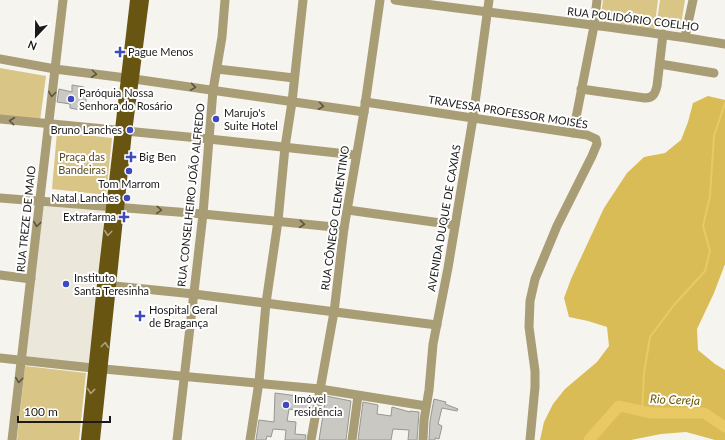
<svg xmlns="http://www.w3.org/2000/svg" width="725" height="440" font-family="Lato,sans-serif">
<rect width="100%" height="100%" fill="#f5f4ee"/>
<path fill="#ebe7da" d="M41,206L107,210L90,366L25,358Z"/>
<g fill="#d9c586">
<path d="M603,0H658L654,31L600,23Z"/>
<path d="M660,0H685L680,31L656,27Z"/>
<path d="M0,68L46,76L40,121L0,116Z"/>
<path d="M57,132L112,138L106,195L52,189Z"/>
<path d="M25,366L86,373L79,440H17Z"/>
</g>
<path fill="#dabc56" d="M708,96L725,100V264L714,293L697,329L698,350L715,364L725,370V440H715L686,432L661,434L631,440H540L544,422L553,404L565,389L597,362L609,346L607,327L588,321L569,317L564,298L571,279L604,208L627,173L644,157L665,153L681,140L688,122L693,103Z"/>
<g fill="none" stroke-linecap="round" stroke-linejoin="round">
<path stroke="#e8c964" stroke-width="2" d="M642,411L644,373L650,337L674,305L705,271L710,251L703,226L710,196L714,136L725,103"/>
<path stroke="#e8c964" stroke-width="11" d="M589,440L619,406L651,413H704L725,427"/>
</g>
<g fill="#cac8c3" stroke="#979691">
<path d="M72,85L84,87L83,94L86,96V102L80,103V110L70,108V104L57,102L59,89L72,92Z"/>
<path d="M275,393L298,396L313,397L309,412L289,409L287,421L296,422L295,434L306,435L305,440H285L286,430L273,429L271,437L267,436L266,440H256L259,420L274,422Z"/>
<path d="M326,396L351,401L346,440H319Z"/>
<path d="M434,399L446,402L445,404L458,409L457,411L442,408L438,424L442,426L439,439L435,438V440H429L430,421Z"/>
<path d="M363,402L378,405L377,414L391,416L392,407L410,412V411L419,412L417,440H408L409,430L393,429L391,440H358Z"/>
</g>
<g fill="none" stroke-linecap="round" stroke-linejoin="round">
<g stroke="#a99d75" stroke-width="9">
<path d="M395,0C505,15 615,26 725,44"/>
<path d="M685,37L693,0"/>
<path d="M0,59L55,69L134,79L364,112"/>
<path d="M660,64L714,73"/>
<path d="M217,69L294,78"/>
<path d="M581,89L645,98C653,98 655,94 657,86L663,34"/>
<path d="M365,102L587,135L596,139L597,144L592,156L557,226L535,279L530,301L529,327L535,371V387L530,440"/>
<path d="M0,119L209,139L356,155"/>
<path d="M573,133L594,26L597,0"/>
<path d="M0,198L203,214L344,228"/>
<path d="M348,210L455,225"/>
<path d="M0,275L31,279"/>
<path d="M105,285L194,294L437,325"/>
<path d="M0,358L93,368L320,389L426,406"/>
<path d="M12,440L63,0"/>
<path d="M177,440L203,214L213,90L222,37L225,0"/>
<path d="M250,440L259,382L266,303L278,221L285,147L292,102L303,0"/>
<path d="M311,440L334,312L344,228L364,112L380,0"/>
<path d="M352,440L358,396"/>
<path d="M423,440L424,420L429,390L433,344L448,268L473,118L489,0"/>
</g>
<g stroke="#685512" stroke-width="10">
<path d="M86,440L102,285L135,0"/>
<path d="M95,440L127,132L144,0"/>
</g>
</g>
<defs><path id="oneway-chevron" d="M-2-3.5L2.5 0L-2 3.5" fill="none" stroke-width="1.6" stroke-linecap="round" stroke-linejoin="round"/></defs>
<g stroke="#5b5542">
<use href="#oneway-chevron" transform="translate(94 74) rotate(7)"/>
<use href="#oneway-chevron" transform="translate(193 87) rotate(8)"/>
<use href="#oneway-chevron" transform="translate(52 94) rotate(97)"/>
<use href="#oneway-chevron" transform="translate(321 106) rotate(8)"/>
<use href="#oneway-chevron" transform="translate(12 121) rotate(-174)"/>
<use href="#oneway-chevron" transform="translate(159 210) rotate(4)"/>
<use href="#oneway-chevron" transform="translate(37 224) rotate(97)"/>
<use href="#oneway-chevron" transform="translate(302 224) rotate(5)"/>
<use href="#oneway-chevron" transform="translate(19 380) rotate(96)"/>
</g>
<g stroke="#aca27d">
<use href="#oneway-chevron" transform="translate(108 233) rotate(97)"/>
<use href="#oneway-chevron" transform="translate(105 345) rotate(-83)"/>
<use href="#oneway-chevron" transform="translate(91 391) rotate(96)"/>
</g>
<g fill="#3d49bd" stroke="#fff" stroke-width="1.5">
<path d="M118 46h4v4h4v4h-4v4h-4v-4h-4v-4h4z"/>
<circle cx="71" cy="99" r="4"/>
<circle cx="216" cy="119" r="4"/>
<circle cx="130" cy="130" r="4"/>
<path d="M129 151h4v4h4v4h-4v4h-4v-4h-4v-4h4z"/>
<circle cx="129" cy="171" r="4"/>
<circle cx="127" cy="198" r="4"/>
<path d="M122 211h4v4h4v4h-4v4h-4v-4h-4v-4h4z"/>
<circle cx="66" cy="284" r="4"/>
<path d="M138 310h4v4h4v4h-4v4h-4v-4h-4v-4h4z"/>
<circle cx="286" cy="405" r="4"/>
</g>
<g text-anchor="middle" stroke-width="4" stroke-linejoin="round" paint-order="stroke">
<g font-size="11" fill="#1b1a19" stroke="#fff">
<text transform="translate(633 19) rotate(7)" y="4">RUA POLIDÓRIO COELHO</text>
<text transform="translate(508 112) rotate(9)" y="4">TRAVESSA PROFESSOR MOISÉS</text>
<text transform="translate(191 195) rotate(-84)" y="4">RUA CONSELHEIRO JOÃO ALFREDO</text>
<text transform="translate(335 218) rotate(-82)" y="4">RUA CÔNEGO CLEMENTINO</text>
<text transform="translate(444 218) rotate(-80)" y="4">AVENIDA DUQUE DE CAXIAS</text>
<text transform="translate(26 219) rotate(-84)" y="4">RUA TREZE DE MAIO</text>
</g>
<g font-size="11" fill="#1b1a19" stroke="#fff" text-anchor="start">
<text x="128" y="56">Pague Menos</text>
<text x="79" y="97">Paróquia Nossa<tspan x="79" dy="13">Senhora do Rosário</tspan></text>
<text x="224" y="117">Marujo's<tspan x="224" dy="13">Suite Hotel</tspan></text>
<text x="122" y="134" text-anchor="end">Bruno Lanches</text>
<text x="139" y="161">Big Ben</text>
<text x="129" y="188" text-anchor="middle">Tom Marrom</text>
<text x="119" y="202" text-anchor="end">Natal Lanches</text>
<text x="116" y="221" text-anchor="end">Extrafarma</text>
<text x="74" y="282">Instituto<tspan x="74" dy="13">Santa Teresinha</tspan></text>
<text x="149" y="314">Hospital Geral<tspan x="149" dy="13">de Bragança</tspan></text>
<text x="294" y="403">Imóvel<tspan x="294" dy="13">residência</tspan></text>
</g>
<g font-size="11" fill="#594c22" stroke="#fff">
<text x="82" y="161">Praça das<tspan x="82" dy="13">Bandeiras</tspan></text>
</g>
<g font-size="12" font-style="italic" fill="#695500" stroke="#fff">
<text transform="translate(675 400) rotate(2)" y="4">Rio Cereja</text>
</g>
</g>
<g transform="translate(36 36) rotate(202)" stroke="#ffffff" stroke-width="3" paint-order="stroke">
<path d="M0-3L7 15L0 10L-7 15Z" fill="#1b1a19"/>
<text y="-6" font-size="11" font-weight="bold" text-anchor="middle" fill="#1b1a19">N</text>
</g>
<path d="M18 416v6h92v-6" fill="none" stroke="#1b1a19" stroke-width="2"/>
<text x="24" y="416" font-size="12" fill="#1b1a19" stroke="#ffffff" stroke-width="3" paint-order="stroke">100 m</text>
</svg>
